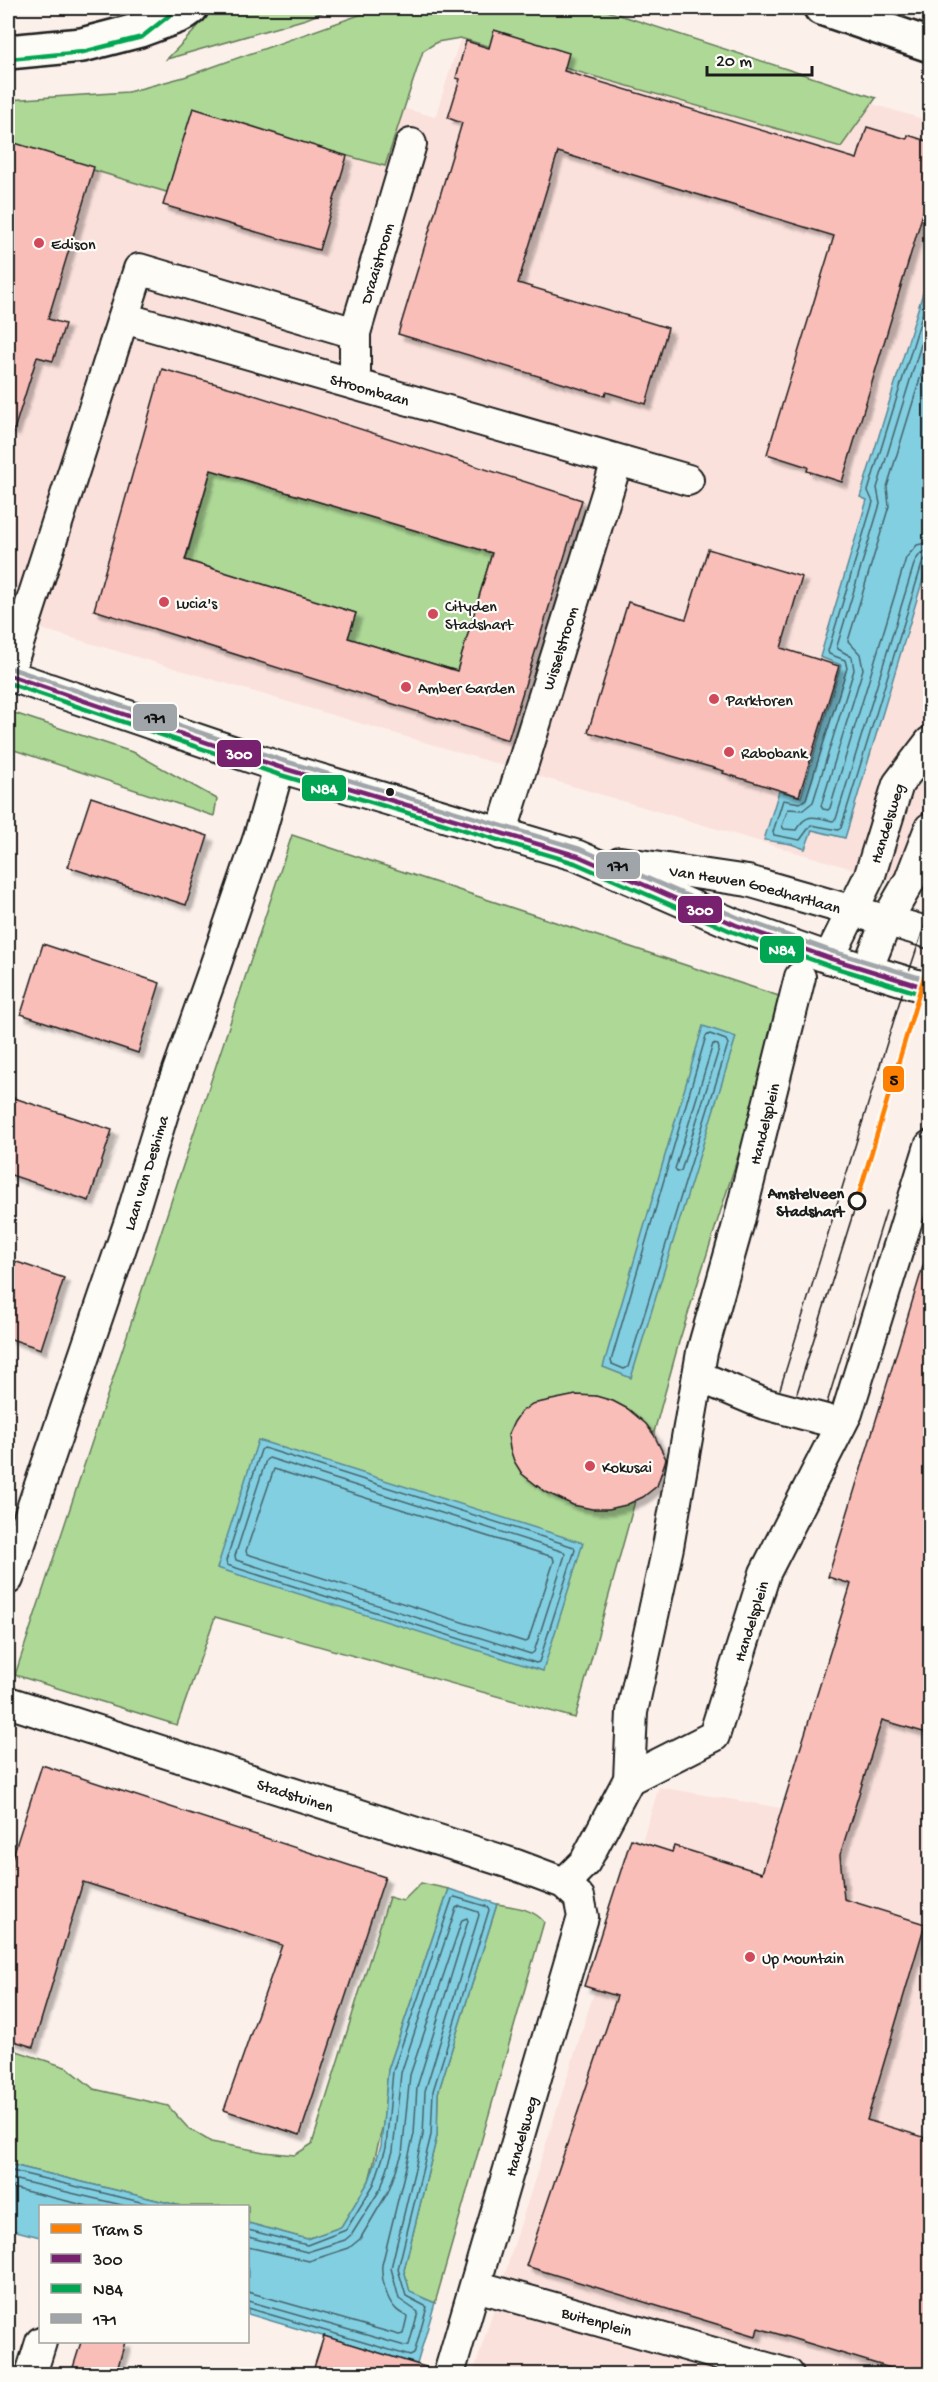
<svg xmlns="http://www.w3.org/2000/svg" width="938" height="2382" font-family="'Gochi Hand',sans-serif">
<defs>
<filter id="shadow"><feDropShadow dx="5.5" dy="5.5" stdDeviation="1.5" flood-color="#0004"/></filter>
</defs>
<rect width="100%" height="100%" fill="#fcf0eb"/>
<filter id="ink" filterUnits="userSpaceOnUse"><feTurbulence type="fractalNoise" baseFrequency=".0167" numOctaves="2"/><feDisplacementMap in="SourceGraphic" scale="12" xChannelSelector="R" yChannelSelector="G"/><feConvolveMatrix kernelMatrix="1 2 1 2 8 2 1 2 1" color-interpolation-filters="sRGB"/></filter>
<g filter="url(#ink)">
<g fill="#fbe1dc">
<path d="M470,8H547L930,121V892L8,619V142L286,75L435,117Z"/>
<path d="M930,1281V2374H473L659,1787L787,1809L858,1582L837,1575Z"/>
</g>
<g fill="#add896" stroke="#647a59" stroke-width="1.5">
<path d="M213,8H334L306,19L167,59L195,30Z"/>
<path d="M379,8H598L876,98L841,147L460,38L437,42L423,51L385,166L196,115L173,194L16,147L8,171V100L128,92L184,77Z"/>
<path d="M211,470L492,553L457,671L348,638L356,613L186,560Z"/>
<path d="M8,711L135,753L217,799L214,816L8,748Z"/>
<path d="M292,835L788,999L679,1342L575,1718L215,1617L177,1725L15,1675Z"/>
<path d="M421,1883L449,1889L388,2070L383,2125L369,2181L341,2227L307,2239L248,2223V2206H181L8,2164V2048L68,2068L94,2089L168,2106L188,2128L211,2142L264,2152L295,2155L312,2144L389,1897L403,1901Z"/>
<path d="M497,1904C513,1907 533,1908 544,1922L435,2303L410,2293L404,2270L437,2136L438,2093Z"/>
</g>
<g fill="#82cfe2" stroke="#598793" stroke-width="1.5">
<path d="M930,270V556L845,838L812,830L805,849L791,844L764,840L779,791L801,797L841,665L820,657L867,500L860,497Z"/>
<path d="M703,1026L736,1037L631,1378L603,1367Z"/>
<path d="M258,1440L583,1543L543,1671L217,1568Z"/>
<path d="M449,1889L497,1904L438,2093L437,2136L404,2270L410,2292L435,2303L417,2364L248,2314V2223L307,2239L341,2227L369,2181L381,2146L388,2070Z"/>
<path d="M8,2164L181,2206H40V2237L8,2229Z"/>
</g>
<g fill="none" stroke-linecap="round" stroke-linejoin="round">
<g stroke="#45646b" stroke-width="1.5">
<path d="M930,290L868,491L873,502L828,651L829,654L845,660L847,668L806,799L800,803L783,800L773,832L774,835L800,840L811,825L838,830L841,828L922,564L925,559L930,558"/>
<path d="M930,315L877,488L880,504L837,646L838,649L852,657L854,670L813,802L803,810L788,809L782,826L784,829L796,830C807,812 815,817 833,821L836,819L915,561L921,553L930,551"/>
<path d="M930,346L887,487L889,506L848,641L860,654L863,669L821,806L823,809L828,810L830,808L906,558L917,545L930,542"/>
<path d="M710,1034L726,1040L728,1044L628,1367L624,1369L612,1364L611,1361L706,1036Z"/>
<path d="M713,1044L718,1045L719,1049L681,1171L677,1172L675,1169Z"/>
<path d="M264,1448L574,1547L575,1550L539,1662L536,1663L227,1565L226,1561L261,1450Z"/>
<path d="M269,1458L564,1552L565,1555L534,1652L531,1654L236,1560L235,1556L266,1460Z"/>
<path d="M274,1469L553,1557L554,1561L528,1641L525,1642L247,1554L246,1551Z"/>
<path d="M8,2170L157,2206"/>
<path d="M8,2178L126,2206"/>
<path d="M8,2187L88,2206"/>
<path d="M248,2230L307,2245L346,2230L374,2184L386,2148L393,2071L452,1899L455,1897L488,1907L489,1910L433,2091L431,2135L398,2269L406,2296L427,2307L414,2354L410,2356L248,2308"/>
<path d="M248,2237L307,2252L345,2240L352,2234L381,2188L393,2151L401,2073L456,1908L460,1906L478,1912L479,1915L425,2091L423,2135L391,2268L399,2299L418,2312L409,2345L405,2346L248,2301"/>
<path d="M248,2247L309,2261L349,2248L360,2239L388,2192L402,2154L410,2075L462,1920L467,1918L468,1921L417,2087L414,2134L382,2265C381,2277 386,2299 395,2308C398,2312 403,2314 407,2317L403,2334L399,2335L248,2292"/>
</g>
</g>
<g fill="#fabeb9" stroke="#1c1c1c" stroke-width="1.5" fill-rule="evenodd" filter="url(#shadow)">
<path d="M494,30L569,53L564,71L857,159L867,127L907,139L908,135L930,142V190L842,482L807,471L808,467L767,454L834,236L558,152L518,283L668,328L646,404L606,392L605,396L398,334L462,123L448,118L460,79L456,78L466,41L489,48Z"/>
<path d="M193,108L347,156L319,250L163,205Z"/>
<path d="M8,141L94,167L48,319L65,324L53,361L37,357L14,430L8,428Z"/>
<path d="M162,369L235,389L582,500L508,740L94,610ZM211,470L492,553L457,671L348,638L356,613L185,560Z"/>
<path d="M708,549L802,577L781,648L839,666L799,796L723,773L724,771L588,732L628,602L686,619Z"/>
<path d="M91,797L208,836L186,905L68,867Z"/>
<path d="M43,944L160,983L138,1053L21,1014Z"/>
<path d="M8,1096L112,1130L89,1201L8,1174Z"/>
<path d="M8,1259L64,1278L41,1349L8,1338Z"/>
<path d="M924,1263L930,1264V1734L882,1720L840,1855L844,1899L925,1924L867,2120L930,2139V2374H910L758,2328L756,2336L526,2266L617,1996L584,1986L631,1839L672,1852L674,1846L762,1873L851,1584L828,1577Z"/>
<path d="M576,1395L596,1396L613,1401L628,1409L646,1424L654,1435L666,1459L657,1486L643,1497L626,1505L609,1509H592L573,1505L544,1491L522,1474L514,1461L510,1449L508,1435L514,1422L521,1412L532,1404Z"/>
<path d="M42,1765L385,1877L300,2135L224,2110L282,1945L83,1882L33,2047L8,2039V1871Z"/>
<path d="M324,2336L429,2368L428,2374H312Z"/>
<path d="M81,2342H125L116,2374H71Z"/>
</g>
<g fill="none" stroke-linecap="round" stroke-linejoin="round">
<defs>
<g id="street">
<path id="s1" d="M124,318L688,480"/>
<path id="s2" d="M355,384V333L411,144"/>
<path d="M8,675L279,767L578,856L736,925L829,958L930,989"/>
<path d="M8,675L139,269L355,333"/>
<path id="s3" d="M501,834L617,461"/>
<path id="s4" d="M620,862L748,881L930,933"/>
<path id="s5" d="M829,958L870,875L898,784L930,742"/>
<path d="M867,970L887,920L910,880L930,828"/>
<path d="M698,1376L762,1403L841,1424"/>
<path id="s6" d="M8,1579L130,1221L163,1113L212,975L259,837L279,767"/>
<path id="s7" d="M8,1702L516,1865L564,1883L579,1897L583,1917L449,2374"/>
<path id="s8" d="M629,1779L714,1736L765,1573L847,1413L930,1146"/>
<path id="s9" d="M564,1883L585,1862L629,1779L632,1712L668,1547L702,1352L738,1225L800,977"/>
<path id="s10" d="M476,2286L788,2374"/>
<path d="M31,2374L41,2342"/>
</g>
<g id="secondary">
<path d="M821,8L930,45"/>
<path d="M8,52L82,45L140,30L181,15L191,8"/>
</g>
</defs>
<use href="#street" stroke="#1c1c1c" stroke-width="34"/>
<use href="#secondary" stroke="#1c1c1c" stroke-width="38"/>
<use href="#street" stroke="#fdfcf7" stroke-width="30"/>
<use href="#secondary" stroke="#fdfcf7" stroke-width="33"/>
<g stroke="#1c1c1c" stroke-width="1.5">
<path d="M780,1389L906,981L923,930L930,915"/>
<path d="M797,1393L857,1201"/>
<path d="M827,1403L886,1211"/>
</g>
<defs>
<path id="bus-1" d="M8,675L279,767L578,856L736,925L829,958L930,989"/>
<g id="bus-2">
<path d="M9,59L83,52L142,37L171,14"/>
<path d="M8,683L277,774L575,863L733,932L827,965L928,996"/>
</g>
<path id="bus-3" d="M10,668L281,760L580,849L739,918L831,951L930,981"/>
</defs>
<use href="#bus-1" stroke="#fdfcf7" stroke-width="9"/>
<use href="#bus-2" stroke="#fdfcf7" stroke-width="9"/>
<use href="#bus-3" stroke="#fdfcf7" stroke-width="9"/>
<use href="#bus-1" stroke="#77216f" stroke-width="4.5"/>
<use href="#bus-2" stroke="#00a651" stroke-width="4.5"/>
<use href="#bus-3" stroke="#a0a5a9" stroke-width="4.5"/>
<defs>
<path id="tram-1" d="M857,1201L930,957"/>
</defs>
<use href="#tram-1" stroke="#fdfcf7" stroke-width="9"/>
<use href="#tram-1" stroke="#ff7f00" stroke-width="4.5"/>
</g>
</g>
<g fill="#d1495b" stroke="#fdfcf7" stroke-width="2">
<circle cx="39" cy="243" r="6"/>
<circle cx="164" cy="602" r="6"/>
<circle cx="433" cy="614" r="6"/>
<circle cx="406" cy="687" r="6"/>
<circle cx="714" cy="699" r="6"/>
<circle cx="729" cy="752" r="6"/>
<circle cx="590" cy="1466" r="6"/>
<circle cx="750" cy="1957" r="6"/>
</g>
<circle fill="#1c1c1c" stroke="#fdfcf7" stroke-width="2" cx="390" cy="792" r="5"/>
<circle fill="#fdfcf7" stroke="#1c1c1c" stroke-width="3" cx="857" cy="1201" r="8"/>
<g text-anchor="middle" stroke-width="4.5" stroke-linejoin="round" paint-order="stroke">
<g font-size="16" fill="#1c1c1c" stroke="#fdfcf7" text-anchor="start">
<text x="51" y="249">Edison</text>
<text x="176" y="608">Lucia's</text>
<text x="445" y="611">Cityden<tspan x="445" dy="18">Stadshart</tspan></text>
<text x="418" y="693">Amber Garden</text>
<text x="726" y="705">Parktoren</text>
<text x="741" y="758">Rabobank</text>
<text x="602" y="1472">Kokusai</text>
<text x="762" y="1963">Up Mountain</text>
</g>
<g font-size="16" fill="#1c1c1c" stroke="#fdfcf7">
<text dy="6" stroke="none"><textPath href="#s2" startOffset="124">Draaistroom</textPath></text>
<text dy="6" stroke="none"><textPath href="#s1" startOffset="256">Stroombaan</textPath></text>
<text dy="6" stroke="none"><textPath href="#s3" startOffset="195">Wisselstroom</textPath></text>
<text dy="6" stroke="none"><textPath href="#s5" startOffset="147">Handelsweg</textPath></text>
<text dy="6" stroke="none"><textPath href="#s4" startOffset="138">Van Heuven Goedhartlaan</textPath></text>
<text dy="6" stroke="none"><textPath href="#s9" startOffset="794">Handelsplein</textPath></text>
<text dy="6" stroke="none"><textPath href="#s6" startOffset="429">Laan van Deshima</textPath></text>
<text dy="6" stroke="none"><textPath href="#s8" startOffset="216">Handelsplein</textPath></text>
<text dy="6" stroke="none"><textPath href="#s7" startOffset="302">Stadstuinen</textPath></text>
<text transform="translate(520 2136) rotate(-74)" y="6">Handelsweg</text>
<text dy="6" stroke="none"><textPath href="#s10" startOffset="126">Buitenplein</textPath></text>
</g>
<g font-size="16" font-weight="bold" fill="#1c1c1c" stroke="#fdfcf7" text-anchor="end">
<text x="844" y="1198">Amstelveen<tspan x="844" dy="18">Stadshart</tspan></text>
</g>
</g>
<g stroke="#fdfcf7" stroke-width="2">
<rect x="132" y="703" width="46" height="29" rx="6" fill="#a0a5a9"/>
<rect x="216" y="739" width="46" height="29" rx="6" fill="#77216f"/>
<rect x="301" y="774" width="46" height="28" rx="6" fill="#00a651"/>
<rect x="595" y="851" width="46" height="29" rx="6" fill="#a0a5a9"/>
<rect x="677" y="895" width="46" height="29" rx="6" fill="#77216f"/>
<rect x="759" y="935" width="46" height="29" rx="6" fill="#00a651"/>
<rect x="882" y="1065" width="23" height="28" rx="6" fill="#ff7f00"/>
</g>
<g font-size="16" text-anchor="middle" font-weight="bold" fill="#fff">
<text x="239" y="759">300</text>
<text x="324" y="794">N84</text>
<text x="700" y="915">300</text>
<text x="782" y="955">N84</text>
</g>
<g font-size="16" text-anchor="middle" font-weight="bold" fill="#111">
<text x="155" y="723">171</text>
<text x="618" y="871">171</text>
<text x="894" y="1085">5</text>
</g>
<rect width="938" height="2382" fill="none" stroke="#fdfcf7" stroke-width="30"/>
<rect x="15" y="15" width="908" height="2352" fill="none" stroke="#1c1c1c" stroke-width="2" filter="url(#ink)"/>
<rect x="39" y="2205" width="210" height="138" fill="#fdfcf7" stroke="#a3a29f" stroke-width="1.5"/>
<rect x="51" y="2224" width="30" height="9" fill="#ff7f00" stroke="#a3a29f" stroke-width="1.5"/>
<text x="93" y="2235" font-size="18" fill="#1c1c1c">Tram 5</text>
<rect x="51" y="2254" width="30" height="9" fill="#77216f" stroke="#a3a29f" stroke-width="1.5"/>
<text x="93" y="2265" font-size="18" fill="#1c1c1c">300</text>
<rect x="51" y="2284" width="30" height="9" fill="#00a651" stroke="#a3a29f" stroke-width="1.5"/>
<text x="93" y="2295" font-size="18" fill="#1c1c1c">N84</text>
<rect x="51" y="2314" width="30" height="9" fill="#a0a5a9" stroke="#a3a29f" stroke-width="1.5"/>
<text x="93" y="2325" font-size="18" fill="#1c1c1c">171</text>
<path d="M707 66v9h105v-9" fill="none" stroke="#1c1c1c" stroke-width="3"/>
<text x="716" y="66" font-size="18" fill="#1c1c1c" stroke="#fdfcf7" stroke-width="4.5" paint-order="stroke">20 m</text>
</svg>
